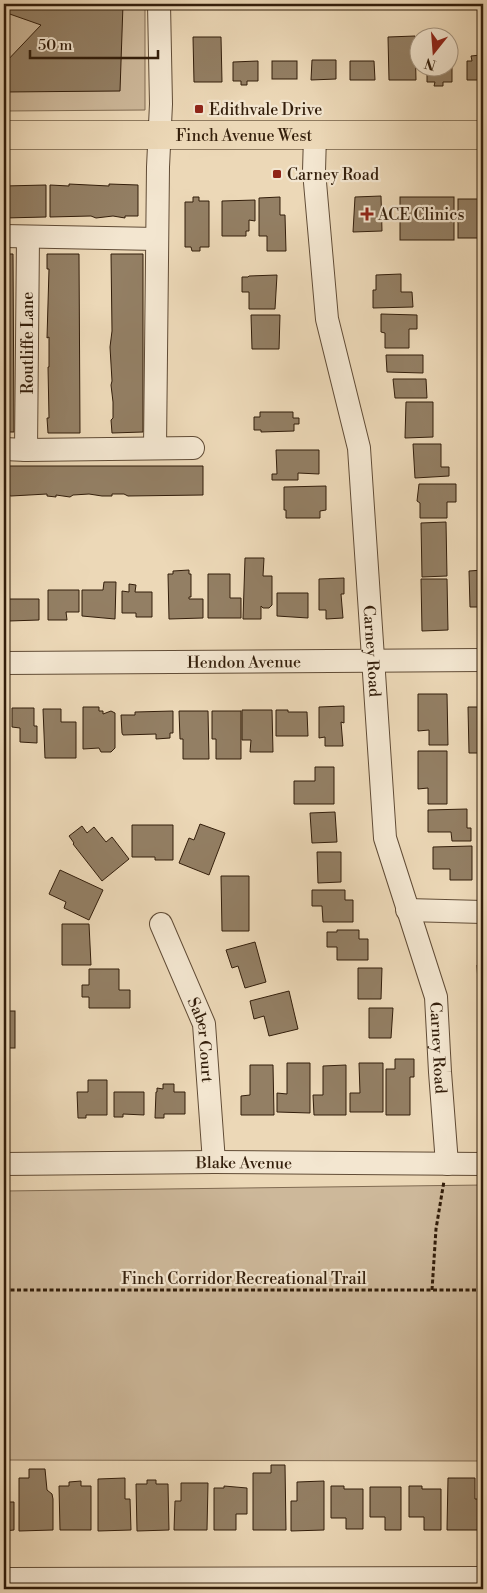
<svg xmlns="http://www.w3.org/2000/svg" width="487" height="1593" font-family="'Libre Bodoni',serif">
<rect width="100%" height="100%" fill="#ecd8b7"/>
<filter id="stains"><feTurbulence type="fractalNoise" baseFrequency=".004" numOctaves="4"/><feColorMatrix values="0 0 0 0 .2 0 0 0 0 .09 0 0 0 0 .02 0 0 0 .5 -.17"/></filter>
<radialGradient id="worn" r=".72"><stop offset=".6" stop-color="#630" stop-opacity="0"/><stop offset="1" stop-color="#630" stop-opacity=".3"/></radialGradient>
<g fill="#cdb89a" stroke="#806b52">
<path d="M4,4H145V110L4,111Z"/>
<path d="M483,1185V1461L4,1460V1191Z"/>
</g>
<g fill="#937f64" stroke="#331e0b">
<path d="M4,4H123L120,91L4,92V64L41,25L4,12Z"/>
<path d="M415,36L416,80H389L388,37Z"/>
<path d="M193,37H221L222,82H194Z"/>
<path d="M450,45H452V82H443V86H434L435,82H427V68H450Z"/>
<path d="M481,55V61H483V80H467V61H472L471,56Z"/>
<path d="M312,60H336V79L311,80Z"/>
<path d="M258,61V81H247V85H241V81H233V62Z"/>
<rect x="272" y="61" width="25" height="18"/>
<path d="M350,61H374L375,80H350Z"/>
<path d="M69,184L109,186V184L138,185V216H125V218L113,216L96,218L91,216L50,217V185L69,186Z"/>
<path d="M46,185V217L4,218V186Z"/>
<path d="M381,196L382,231L353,232L355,197Z"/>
<path d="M193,197H199V201H209V247H200V251H192L191,247H185V202H193Z"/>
<path d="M280,197V215H285L286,251H267V236H259V198Z"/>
<rect x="400" y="197" width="54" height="43"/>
<rect x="458" y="199" width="22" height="39"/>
<path d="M255,200V221L249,220V231H246V236H222V201Z"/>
<path d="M4,254H13L14,432H4Z"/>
<path d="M47,254H79L80,433H48L47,418H49L48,367H49V337L47,338L49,269H47Z"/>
<path d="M111,254H143V432L112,433L111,420L113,418V402L111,385L112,381L110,347L112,331Z"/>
<path d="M401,274V292H412L413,307L373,308V290H376V275Z"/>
<path d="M277,275L275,309H249V292H242V277H248L249,276Z"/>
<path d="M381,314L417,315V329H409V348H385V333L381,332Z"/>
<path d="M251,315H280L279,349H252Z"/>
<path d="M386,355H423V373L387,372Z"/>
<path d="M393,379H426L427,398H395Z"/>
<path d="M406,402H433V437L405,438Z"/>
<path d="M260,412H293V418H299V424H294V431L261,432V430H254V417H260Z"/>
<path d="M413,444H441V467H449V476L415,478Z"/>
<path d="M276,450H319V474L298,473V480H272V474H277Z"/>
<path d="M7,466H203V495L128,496L124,494H112V496H102L89,494L73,495L70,497L56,495V497L47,496V494L11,496L7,495Z"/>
<path d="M419,484H456V502H447V518H420V503L417,501Z"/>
<path d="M326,486V510L320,511V518H286V510H284V487Z"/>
<path d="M446,522L447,576L422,577L421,523Z"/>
<path d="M245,558H264L263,576H272V605L269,608H263L261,606V619H243Z"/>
<path d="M189,570V574H191V597H189V599H203V618L169,619L168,574H173V571Z"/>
<path d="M483,570V607H470L469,571Z"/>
<path d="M208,574H230V598H241V618H208Z"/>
<path d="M344,578V594H341L343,618L326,619V610H319V579Z"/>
<path d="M421,579H447L448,630L422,631Z"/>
<path d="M104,582H116L115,619L82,616V590H103Z"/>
<path d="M129,584L136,585L135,592H152V617H136V613H122V591L129,592Z"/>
<path d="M48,590H79V612H66L67,620H48Z"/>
<path d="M277,593H308V618L277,616Z"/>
<path d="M9,599H39V620L9,621Z"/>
<path d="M418,694H447L448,745H429V730L418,731Z"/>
<path d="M344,706V723L341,722L343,746H325V737L319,738V707Z"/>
<path d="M83,707H99V711H103V714L111,711L115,713V748L111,752H101L99,748L83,749Z"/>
<path d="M468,707H483V759V753H469Z"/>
<path d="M12,708H34V726H37V743L20,742V728L12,727Z"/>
<path d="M43,709H61V722H76V758H45Z"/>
<path d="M242,710H272L273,752H250L251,740H242Z"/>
<path d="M276,710H288V712H307L308,736H276Z"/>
<path d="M173,711V733H170V738L156,739V734L123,735L122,733L121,715H135V712Z"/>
<path d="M179,711H208L209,759H183V739H180Z"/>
<path d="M212,711H241V759H216V739H212Z"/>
<path d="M418,751H447V804H428V788L418,789Z"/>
<path d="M315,767H334V804H294V781H315Z"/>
<path d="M467,809V828H471V841H452L451,832H428V810Z"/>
<path d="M335,812L337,842L312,843L310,813Z"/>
<path d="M200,824L225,833L209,875L179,863L189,838L194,840Z"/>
<path d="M132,825H173V860H155V857H132Z"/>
<path d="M82,826L87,833L94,827L106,842L112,837L129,859L102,881L73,844L74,843L69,836Z"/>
<path d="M472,846V880H450V869H433V847Z"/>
<path d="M317,852H341V882L318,883Z"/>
<path d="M60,870L103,890L89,920L64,908L66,902L49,894Z"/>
<path d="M221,876H249V931H222Z"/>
<path d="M312,890H345V900H353V922H323L322,906H312Z"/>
<path d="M62,924H89L91,965H62Z"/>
<path d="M337,930H359V939H368V960H337V947H327V932H337Z"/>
<path d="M255,942L266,982L245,988L238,966L232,968L226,950Z"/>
<path d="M477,965H483V983H478Z"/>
<path d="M358,968H382L381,999H358Z"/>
<path d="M89,969H119V990H130V1008H89V997H82V985H89Z"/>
<path d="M289,991L298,1029L269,1036L264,1016L254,1019L250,1001Z"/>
<path d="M369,1008H393L391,1038H369Z"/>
<rect x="4" y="1011" width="11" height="37"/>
<path d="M395,1059H414V1077H410V1115H386V1069H395Z"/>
<rect x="481" y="1059" width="2" height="55"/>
<path d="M287,1063H310V1113L277,1112V1093L287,1094Z"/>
<path d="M359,1063H383V1112H350V1093H360Z"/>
<path d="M250,1065H273L274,1115H241V1096L250,1095Z"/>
<path d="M346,1065V1115H314L313,1095H323V1066Z"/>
<path d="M88,1080H107V1115H86V1118H78L77,1092H88Z"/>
<path d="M163,1084H174V1092H185V1114H164V1118H155L156,1092H157V1088L163,1089Z"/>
<path d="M114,1092H144V1115L123,1114V1117H114Z"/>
<path d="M271,1465H285L286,1530H253V1473H271Z"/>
<path d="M29,1469H45L47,1490L52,1494L53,1499V1530L19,1531V1478H29Z"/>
<path d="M125,1478V1499H130L131,1530L98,1531V1479Z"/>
<path d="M448,1478H475V1499H481V1530H447Z"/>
<path d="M147,1480H156V1484H168L169,1530L137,1531L136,1484H147Z"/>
<path d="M81,1481V1486H91V1530H60L59,1486H69V1482Z"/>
<path d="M324,1481V1530L291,1531V1501H297V1482Z"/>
<path d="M4,1483H8V1502H14V1530L4,1531Z"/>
<path d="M181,1483H208L207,1530H174L175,1501H181Z"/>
<path d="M224,1486L247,1488V1514H236V1530H214V1488H224Z"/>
<path d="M331,1486H344V1489H363V1529H346V1518H331Z"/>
<path d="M409,1486H422V1489H441V1530H424V1517H409Z"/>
<path d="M370,1487H401V1530H385V1517H370Z"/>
</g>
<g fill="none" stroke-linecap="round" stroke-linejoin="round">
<defs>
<g id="minor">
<path id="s1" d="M315,135L314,171L327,319L359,448L385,838L436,997L440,1072L447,1164"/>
<path d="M4,236L157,239"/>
<path d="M28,237L26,450L193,448"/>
<path d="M155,448L158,167L161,104L159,4"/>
<path d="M4,449L26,450"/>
<path id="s2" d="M4,663L483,660"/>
<path d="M407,910L483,912"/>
<path id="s3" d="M161,924L204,1024L214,1162"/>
<path id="s4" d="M4,1164L214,1162L483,1164"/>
<path d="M4,1579L483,1578"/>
</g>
<g id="major">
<path id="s5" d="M4,135H483"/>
</g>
</defs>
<use href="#minor" stroke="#614c36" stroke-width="24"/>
<use href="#major" stroke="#331e0b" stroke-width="29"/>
<g stroke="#331e0b" stroke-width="3" stroke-dasharray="4 2.5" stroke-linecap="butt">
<path d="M4,1290H483"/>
<path d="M432,1290L436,1229L444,1181"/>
</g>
<use href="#minor" stroke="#f3e6d0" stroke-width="22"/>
<use href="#major" stroke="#ecd8b7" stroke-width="28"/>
</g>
<g fill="#8f2418" stroke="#f3e6d0" stroke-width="2">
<rect x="194" y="104" width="10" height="10" rx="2.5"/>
<rect x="272" y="169" width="10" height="10" rx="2.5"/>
<path d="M364.5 206.5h5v5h5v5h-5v5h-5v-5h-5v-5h5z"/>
</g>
<g text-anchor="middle" stroke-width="4.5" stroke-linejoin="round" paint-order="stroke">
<g font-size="16" fill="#331e0b" stroke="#f3e6d0" text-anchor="start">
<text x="209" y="115">Edithvale Drive</text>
<text x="287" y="180">Carney Road</text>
<text x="378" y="220">ACE Clinics</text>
</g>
<g font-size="16" fill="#331e0b" stroke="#f3e6d0">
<text dy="6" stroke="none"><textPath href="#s5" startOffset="240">Finch Avenue West</textPath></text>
<text transform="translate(27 343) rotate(-90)" y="6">Routliffe Lane</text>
<text dy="6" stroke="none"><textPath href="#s1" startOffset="521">Carney Road</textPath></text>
<text dy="6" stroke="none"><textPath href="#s2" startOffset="240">Hendon Avenue</textPath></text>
<text dy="6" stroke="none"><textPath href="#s3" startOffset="124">Saber Court</textPath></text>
<text dy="6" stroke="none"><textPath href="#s1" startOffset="926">Carney Road</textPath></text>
<text dy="6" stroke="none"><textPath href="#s4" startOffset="240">Blake Avenue</textPath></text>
<text x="244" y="1284">Finch Corridor Recreational Trail</text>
</g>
</g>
<rect width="487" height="1593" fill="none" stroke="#ecd8b7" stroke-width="20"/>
<rect x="5" y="5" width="477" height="1583" fill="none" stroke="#331e0b" stroke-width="2.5"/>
<rect x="10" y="10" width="467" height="1573" fill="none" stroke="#331e0b"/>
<g transform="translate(434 52) rotate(197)"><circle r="24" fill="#f3e6d0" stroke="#a69681"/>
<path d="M0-4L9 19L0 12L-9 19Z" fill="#8f2418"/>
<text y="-8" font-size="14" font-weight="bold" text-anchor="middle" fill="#331e0b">N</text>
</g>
<path d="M30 50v8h128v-8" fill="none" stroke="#331e0b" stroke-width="2.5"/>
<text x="38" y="50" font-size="15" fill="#331e0b" stroke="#f3e6d0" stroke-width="4" paint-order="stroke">50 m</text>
<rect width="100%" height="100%" filter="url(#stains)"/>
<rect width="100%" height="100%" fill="url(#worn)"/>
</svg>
